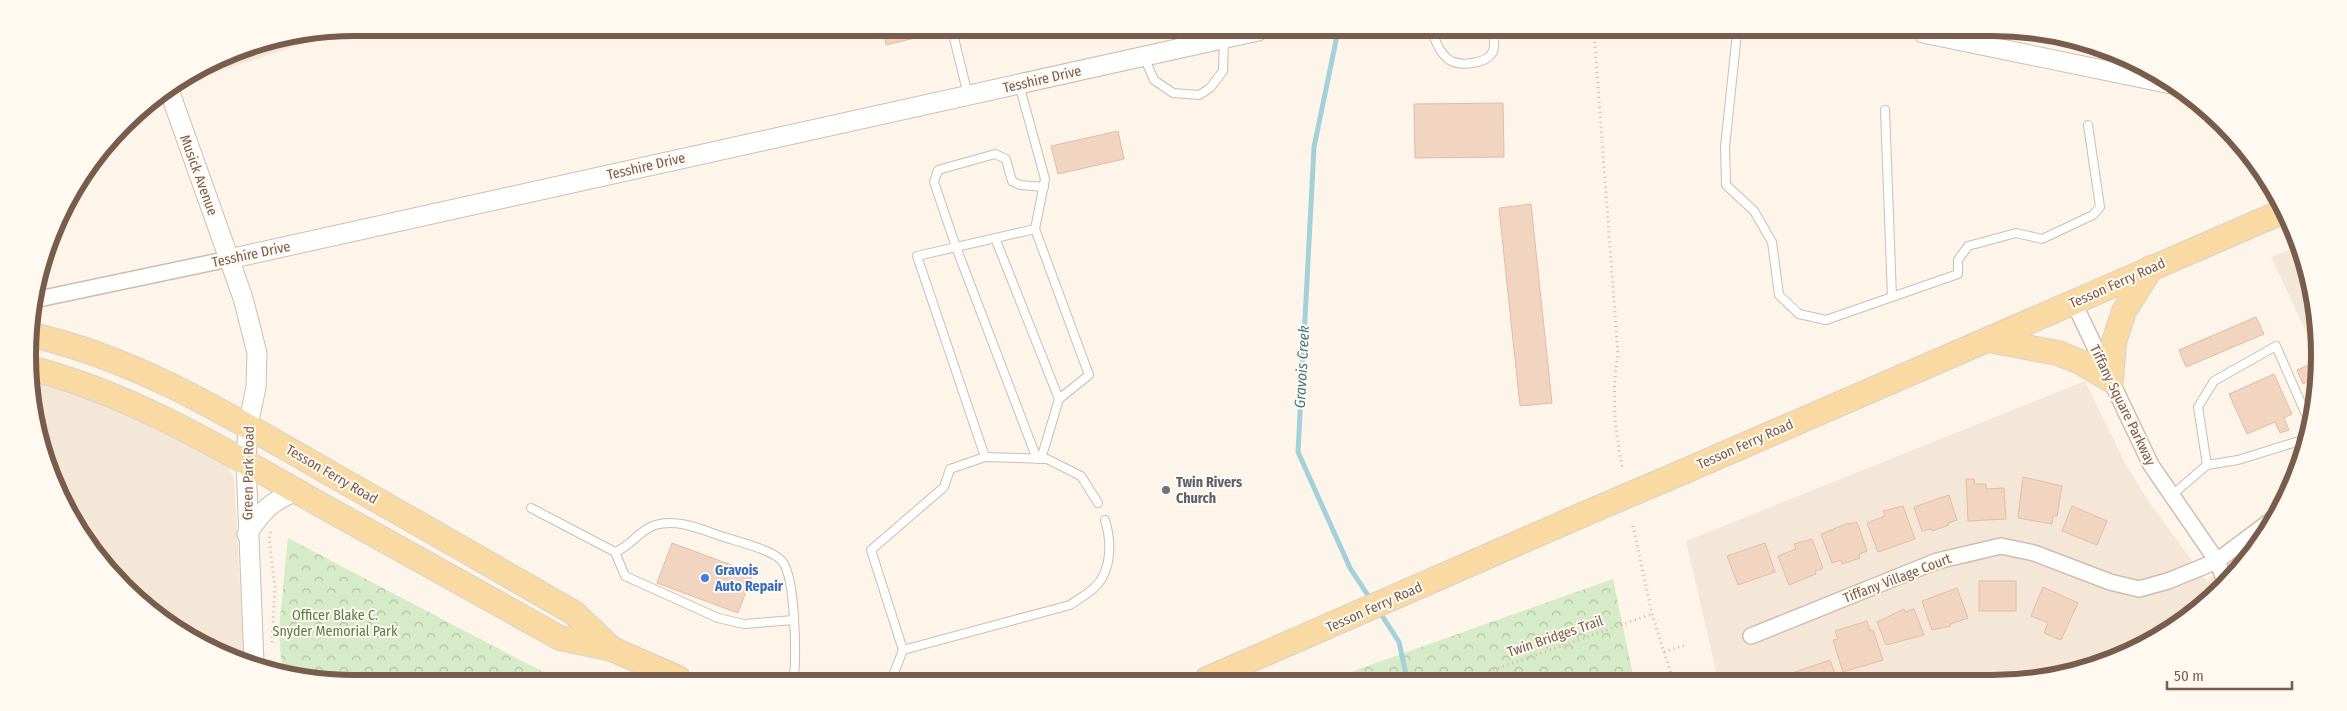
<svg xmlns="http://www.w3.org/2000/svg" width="2347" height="711" font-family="'Fira Sans Condensed',sans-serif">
<defs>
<pattern id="park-crowns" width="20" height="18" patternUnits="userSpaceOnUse" patternTransform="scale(1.25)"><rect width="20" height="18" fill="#d6ebc8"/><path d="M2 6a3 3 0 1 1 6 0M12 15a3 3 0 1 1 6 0" fill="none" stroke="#b2c2a5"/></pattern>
</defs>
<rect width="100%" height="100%" fill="#fdf5ea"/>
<g fill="#f5e7d8">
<path d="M351,28L177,85L230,52L292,34Z"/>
<path d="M2006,34H2056L2117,53L2133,61Z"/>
<path d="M2299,246L2313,292L2319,359L2271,257Z"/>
<path d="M35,379L93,399L163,430L228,467L234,478L244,657L174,628L124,588L83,538L39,440Z"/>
<path d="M2085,381L2126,465L2147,499L2207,581L2256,544L2208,602L2136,650L2034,681L1718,680L1686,541Z"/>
</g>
<g fill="url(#park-crowns)">
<path d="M288,538L520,660L556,678L291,677L282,673L279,629Z"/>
<path d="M1613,579L1634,680L1331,679Z"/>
</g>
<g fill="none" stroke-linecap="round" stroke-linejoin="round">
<g stroke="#a4d1d9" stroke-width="5">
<path d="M1338,31L1314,147L1298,452L1350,568L1371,600"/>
<path d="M1379,611L1399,642L1407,679"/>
</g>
</g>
<g fill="#f2d5c1" stroke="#e5bba2">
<path d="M883,29L940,30V32L886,45Z"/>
<path d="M1503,103L1504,157L1415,158L1414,104Z"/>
<path d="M1118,131L1124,159L1058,174L1051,146Z"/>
<path d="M1531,204L1552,403L1520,406L1499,208Z"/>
<path d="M2256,317L2264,334L2186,367L2179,350Z"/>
<path d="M2315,362L2318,370L2315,399L2308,381L2303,384L2297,370Z"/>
<path d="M2274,374L2292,414L2284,418L2289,430L2280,433L2275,422L2247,434L2229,394Z"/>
<path d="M2023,477L2062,486L2057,516H2053L2052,524L2018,518Z"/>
<path d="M1966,479H1974L1975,484H1986V489L2004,488L2006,519L1968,521Z"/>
<path d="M1949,495L1957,520L1948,523L1949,525L1932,531L1931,529L1922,531L1914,507Z"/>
<path d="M1903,506L1915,539L1878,552L1867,523L1885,516L1883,511Z"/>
<path d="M2072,506L2107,521L2097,545L2062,531Z"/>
<path d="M1857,522L1867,551L1859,554L1860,558L1842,564L1841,560L1832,563L1821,534L1848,523L1849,524Z"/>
<path d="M1812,539L1823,568L1815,571L1816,574L1789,585L1778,556L1796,549L1794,544Z"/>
<path d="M672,543L753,573L738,613L657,583Z"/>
<path d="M1765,543L1775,572L1738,585L1727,556Z"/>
<rect x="1979" y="581" width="37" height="30"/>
<path d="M2043,587L2078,603L2061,640L2044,633L2048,623L2031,616Z"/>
<path d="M1957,588L1968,618L1950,624L1951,626L1932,630L1922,601Z"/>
<path d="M1904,609L1905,612L1914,609L1924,635L1886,645L1877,622Z"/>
<path d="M1867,621L1870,631L1873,630L1883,660L1843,672L1833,640L1838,639L1835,631Z"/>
<path d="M1830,660L1837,680H1797L1795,672Z"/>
</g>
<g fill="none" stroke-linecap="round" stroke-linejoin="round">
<defs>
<g id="service">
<path d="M952,30L968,95"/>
<path d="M1433,32C1435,42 1441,55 1451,61C1461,66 1488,64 1493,51C1495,46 1494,37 1494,32"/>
<path d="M1737,33L1725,147L1726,185L1754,211L1772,242L1779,295L1799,314L1826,320L1958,274V260L1968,246L2016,233L2042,239L2093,215L2100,207L2088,125"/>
<path d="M1144,57L1154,80L1173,93L1199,95L1210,88L1223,71L1224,39"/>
<path d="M1019,84L1045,179L1035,229L1089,375L1059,399L1041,459"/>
<path d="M1885,110L1892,297"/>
<path d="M995,238L1059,399"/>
<path d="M985,457L917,256L1035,229"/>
<path d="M1037,459L956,247L934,182L938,170L995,154L1006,159L1012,181L1020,185L1044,187"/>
<path d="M2207,465L2198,407L2214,381L2276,346L2311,426"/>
<path d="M2172,495L2207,465L2238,460L2306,439"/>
<path d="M531,508L615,552C631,546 638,531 655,525C677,519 698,528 718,535C734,541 772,549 782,561C796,578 796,656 794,678"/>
<path d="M615,552L625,576L718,618L744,624L794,620"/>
<path d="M903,650L871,550L944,487L950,469L985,457L1047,459L1081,476L1098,503"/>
<path d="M892,678L903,650L1070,605C1077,600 1086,595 1093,589C1112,572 1112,543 1105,520"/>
</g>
<g id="minor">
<path d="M34,300L229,259"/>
<path d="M2074,303L2151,465L2217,561L2225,581"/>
<path d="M1751,636L1937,561L2001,546L2034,553L2110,582L2139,589L2168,581L2217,561L2277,516"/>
</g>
<g id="tertiary">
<path d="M1923,33L2176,85"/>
<path d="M169,90L243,298L257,353L256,387L248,426L246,462L254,662"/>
<path d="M229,259L1258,31"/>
<path d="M247,534C262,511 271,501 297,491"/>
</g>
<g id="primary">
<path d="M32,335C133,358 222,411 312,463C399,512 487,563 574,613L612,649"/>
<path d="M1988,340L2058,353L2080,362L2111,380L2114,342L2124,311L2151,268"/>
<path d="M34,369C132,395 217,446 305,496C389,543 474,591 560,638L612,649L678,678"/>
<path d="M1685,471L2284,211"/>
<path d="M1207,679L1582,515"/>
</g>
</defs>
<use href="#service" stroke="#cfbdae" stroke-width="10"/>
<use href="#minor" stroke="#cfbdae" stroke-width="18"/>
<use href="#tertiary" stroke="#cfbdae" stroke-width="21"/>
<use href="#primary" stroke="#d9d1cd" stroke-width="26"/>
<g stroke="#d8b8a4" stroke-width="3" stroke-dasharray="1 4" stroke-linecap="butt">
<path d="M1594,32L1618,355C1611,400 1615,425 1622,468"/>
<path d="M1633,526L1652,614L1673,680"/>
<path d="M271,532L269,539L275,587L272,643"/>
<path d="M1664,652L1685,645"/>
<path d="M1465,680L1652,614"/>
</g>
<use href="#service" stroke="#fff" stroke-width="8"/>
<use href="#minor" stroke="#fff" stroke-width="15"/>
<use href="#tertiary" stroke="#fff" stroke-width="19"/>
<use href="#primary" stroke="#fadaa3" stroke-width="24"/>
<defs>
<path id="primary-bridge" d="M1582,515L1685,471"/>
</defs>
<use href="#primary-bridge" stroke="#d9d1cd" stroke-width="26" stroke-linecap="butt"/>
<use href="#primary-bridge" stroke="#fadaa3" stroke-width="24"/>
</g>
<circle fill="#6b7280" stroke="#fff9f1" stroke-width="2" cx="1166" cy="490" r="5"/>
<circle fill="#3f7fe0" stroke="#fff9f1" stroke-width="2" cx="705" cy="578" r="5"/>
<g text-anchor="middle" stroke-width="4" stroke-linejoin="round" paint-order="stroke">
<g font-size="14" fill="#785c4c" stroke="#fff9f1">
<text transform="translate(1042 79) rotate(-13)" y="5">Tesshire Drive</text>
<text transform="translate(646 166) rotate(-13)" y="5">Tesshire Drive</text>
<text transform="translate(199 175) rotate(70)" y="5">Musick Avenue</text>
<text transform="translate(251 254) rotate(-12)" y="5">Tesshire Drive</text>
<text transform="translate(2117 283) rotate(-24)" y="5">Tesson Ferry Road</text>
<text transform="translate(2123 405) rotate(64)" y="5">Tiffany Square Parkway</text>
<text transform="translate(1745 444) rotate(-24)" y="5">Tesson Ferry Road</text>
<text transform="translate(248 473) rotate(-89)" y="5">Green Park Road</text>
<text transform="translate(332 474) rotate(30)" y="5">Tesson Ferry Road</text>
<text transform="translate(1897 578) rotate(-21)" y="5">Tiffany Village Court</text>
<text transform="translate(1374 607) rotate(-24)" y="5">Tesson Ferry Road</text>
<text transform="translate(1555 636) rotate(-19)" y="5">Twin Bridges Trail</text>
</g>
<g font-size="14" font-weight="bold" fill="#5b616d" stroke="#fff9f1" text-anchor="start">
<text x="1176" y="487">Twin Rivers<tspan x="1176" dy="16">Church</tspan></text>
</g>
<g font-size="14" font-weight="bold" fill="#366cbe" stroke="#fff9f1" text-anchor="start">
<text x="715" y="575">Gravois<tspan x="715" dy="16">Auto Repair</tspan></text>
</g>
<g font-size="14" fill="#557e44" stroke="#fff9f1">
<text x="335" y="620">Officer Blake C.<tspan x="335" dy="16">Snyder Memorial Park</tspan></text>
</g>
<g font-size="15" font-style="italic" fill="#437a84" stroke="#fff9f1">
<text transform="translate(1302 367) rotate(-87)" y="5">Gravois Creek</text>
</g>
</g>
<path d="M0 0H2347V711H0ZM355 36H1992A319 319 0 0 1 2311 355V356A319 319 0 0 1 1992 675H355A319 319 0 0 1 36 356V355A319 319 0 0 1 355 36Z" fill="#fff9f1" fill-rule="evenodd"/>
<path fill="none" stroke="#785c4c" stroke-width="6" d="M355 36H1992A319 319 0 0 1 2311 355V356A319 319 0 0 1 1992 675H355A319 319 0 0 1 36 356V355A319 319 0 0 1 355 36Z"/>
<path d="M2167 681v8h125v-8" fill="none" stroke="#785c4c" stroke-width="2.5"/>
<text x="2174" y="681" font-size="15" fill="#785c4c" stroke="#fff9f1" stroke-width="4" paint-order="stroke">50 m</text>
</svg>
